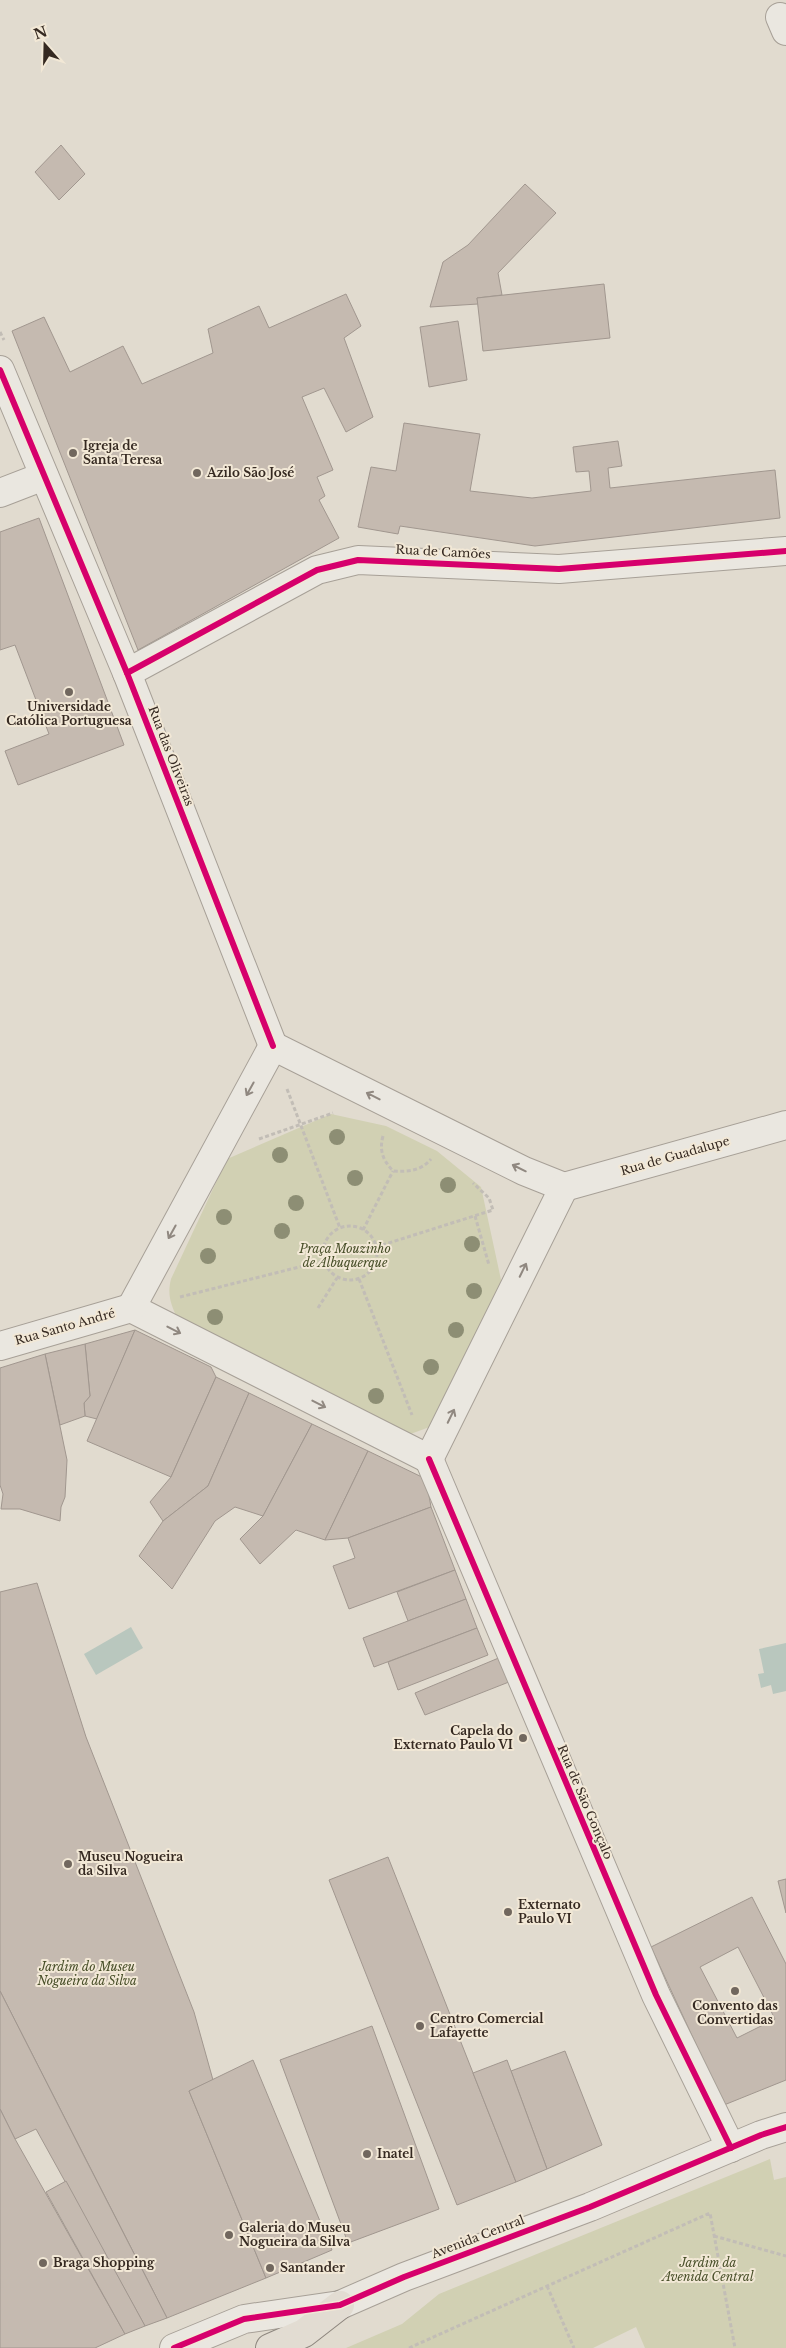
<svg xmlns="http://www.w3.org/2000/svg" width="786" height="2348" font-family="'Libre Baskerville',serif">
<rect width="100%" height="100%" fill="#e1dbcf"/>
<g fill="#d1d0b3">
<path d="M331,1114L386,1126L437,1151L481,1187L503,1289L435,1425L405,1436L177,1318C171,1304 167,1295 171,1279L227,1159Z"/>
<path d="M770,2159L774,2180L786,2177V2348H645L636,2327L593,2348H346L402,2324L439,2294Z"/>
</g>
<g fill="#b9c7be">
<path d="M131,1627L143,1648L96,1675L84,1654Z"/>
<path d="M786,1643V1691L773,1694L771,1685L761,1688L758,1674L764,1673L759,1649Z"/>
</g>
<g fill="#c5bab0" stroke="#a1978f" fill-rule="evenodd">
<path d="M61,145L85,174L59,200L35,172Z"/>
<path d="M525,184L556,213L498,273L502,295L477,298L478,304L430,307L443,262L468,245Z"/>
<path d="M604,284L610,338L483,351L477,298Z"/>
<path d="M346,294L361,326L344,338L373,417L346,432L324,388L302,397L333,470L317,477L325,496L319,500L339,538L138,650L12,331L44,317L70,372L123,346L142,384L213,353L208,329L259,306L269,328Z"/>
<path d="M458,321L467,380L429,387L420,327Z"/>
<path d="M404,423L480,434L470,491L532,498L591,491L589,471L576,472L573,447L618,441L622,466L608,468L610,488L775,470L780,518L535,546L400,526L398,534L358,527L371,467L396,471Z"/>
<path d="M39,518L124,745L18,785L5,751L49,734L15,645L0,650V532Z"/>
<path d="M135,1330L97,1419L85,1416L84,1403L90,1396L85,1344Z"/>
<path d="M135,1330L211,1367L216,1377L171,1477L87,1441Z"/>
<path d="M85,1344L90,1396L84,1403L85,1416L60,1425L45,1354Z"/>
<path d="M45,1354L67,1460L65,1497L61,1507L60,1521L20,1509H1L3,1494L0,1485V1368Z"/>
<path d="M216,1377L249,1393L208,1486L163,1521L150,1502L171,1477Z"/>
<path d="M249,1393L312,1424L263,1516L235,1507L215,1521L172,1589L139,1556L163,1521L208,1486Z"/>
<path d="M312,1424L368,1451L325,1540L296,1530L260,1564L240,1539L263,1516Z"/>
<path d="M368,1451L426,1479L431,1507L348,1538L325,1540Z"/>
<path d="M431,1507L455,1570L349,1609L333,1566L355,1558L348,1538Z"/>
<path d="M455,1570L466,1599L408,1621L397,1592Z"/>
<path d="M37,1583L86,1737L194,2012L213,2080L189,2091L266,2278L167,2318L0,1991V1592Z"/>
<path d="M466,1599L477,1628L374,1667L363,1638Z"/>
<path d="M477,1628L488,1655L398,1690L388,1662Z"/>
<path d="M501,1657L514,1680L425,1715L415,1693Z"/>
<path d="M388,1857L516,2182L457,2205L329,1880Z"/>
<path d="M786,1879V1913L778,1881Z"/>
<path d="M752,1897L786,1964V2080L724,2105L651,1947ZM738,1947L775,2019L737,2038L700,1967Z"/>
<path d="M0,1991L86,2160L167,2318L145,2326L36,2129L15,2139L0,2109Z"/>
<path d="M372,2026L439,2209L348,2243L280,2060Z"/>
<path d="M565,2051L602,2145L547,2169L511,2071Z"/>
<path d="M253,2060L332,2250L266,2278L189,2091Z"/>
<path d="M507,2060L547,2169L516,2182L473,2073Z"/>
<path d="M0,2109L15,2139L125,2334L95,2348H0Z"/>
<path d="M66,2181L145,2326L125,2334L46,2192Z"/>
</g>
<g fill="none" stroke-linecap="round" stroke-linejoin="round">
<defs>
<g id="minor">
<path d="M780,17L786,31"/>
<path d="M0,370L127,673L273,1046"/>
<path d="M0,493L44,476"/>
<path d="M127,673L317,570L358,560L559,569L786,551"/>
<path d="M273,1046L524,1171L564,1187"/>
<path d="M564,1187L786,1125"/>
<path d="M131,1308L429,1459"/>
<path d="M131,1308L273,1046"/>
<path d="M0,1346L131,1308"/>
<path d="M429,1459L656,1995L731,2148"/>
<path d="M429,1459L564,1187"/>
<path d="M174,2348L244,2319L340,2305L404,2277L590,2207L761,2135L786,2127"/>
</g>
<path id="major" d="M270,2348L304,2333L340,2305"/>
</defs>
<use href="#minor" stroke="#a7a097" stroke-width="30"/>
<use href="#major" stroke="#8d867e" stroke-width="30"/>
<g stroke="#c2bdb6" stroke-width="3" stroke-dasharray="4 2.5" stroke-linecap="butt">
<path d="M0,332L4,340"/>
<path d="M287,1089L340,1228"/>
<path d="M383,1136C379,1151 383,1160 393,1171C408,1172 421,1171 431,1159"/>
<path d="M259,1139L333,1113"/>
<path d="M475,1216L489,1265"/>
<circle cx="350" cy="1253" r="27"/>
<path d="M363,1230L393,1171"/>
<path d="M376,1247L493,1210L489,1198L473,1183"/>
<path d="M359,1279L412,1415"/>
<path d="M180,1297L323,1261"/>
<path d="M318,1308L337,1278"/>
<path d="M714,2236L786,2256"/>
<path d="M547,2286L574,2348"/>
<path d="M409,2348L710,2213L735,2348"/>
</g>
<use href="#minor" stroke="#eae7e0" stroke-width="28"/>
<use href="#major" stroke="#e2dcd2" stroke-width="28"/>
<defs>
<g id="cycleway">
<path d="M0,370L127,673L273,1046"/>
<path d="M127,673L317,570L358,560L559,569L786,551"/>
<path d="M429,1459L656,1995L731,2148"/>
<path d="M174,2348L244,2319L340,2305L404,2277L590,2207L761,2135L786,2127"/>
</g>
</defs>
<use href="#cycleway" stroke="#f2e8d6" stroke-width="9"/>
<use href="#cycleway" stroke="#d6006c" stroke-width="6"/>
</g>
<g fill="#8d8e74">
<circle cx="337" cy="1137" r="8"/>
<circle cx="280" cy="1155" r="8"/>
<circle cx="355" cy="1178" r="8"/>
<circle cx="448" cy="1185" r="8"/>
<circle cx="296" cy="1203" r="8"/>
<circle cx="224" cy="1217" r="8"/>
<circle cx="282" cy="1231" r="8"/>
<circle cx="472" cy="1244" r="8"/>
<circle cx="208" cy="1256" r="8"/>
<circle cx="474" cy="1291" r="8"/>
<circle cx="215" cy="1317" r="8"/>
<circle cx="456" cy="1330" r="8"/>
<circle cx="431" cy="1367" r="8"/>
<circle cx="376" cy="1396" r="8"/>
</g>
<defs><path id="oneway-shaft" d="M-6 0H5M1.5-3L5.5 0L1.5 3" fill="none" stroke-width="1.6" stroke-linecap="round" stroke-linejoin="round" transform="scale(1.25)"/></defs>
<g stroke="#908880">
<use href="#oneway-shaft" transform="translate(250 1089) rotate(119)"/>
<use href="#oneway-shaft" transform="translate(373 1096) rotate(-153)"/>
<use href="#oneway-shaft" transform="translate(519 1168) rotate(-154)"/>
<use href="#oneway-shaft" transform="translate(172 1232) rotate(119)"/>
<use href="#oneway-shaft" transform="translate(523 1270) rotate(-64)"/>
<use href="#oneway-shaft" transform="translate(174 1330) rotate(27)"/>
<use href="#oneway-shaft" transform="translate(319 1404) rotate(27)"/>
<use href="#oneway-shaft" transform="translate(451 1416) rotate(-64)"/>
</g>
<g fill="#71675e" stroke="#f2e8d6" stroke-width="2">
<circle cx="73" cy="453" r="5"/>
<circle cx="197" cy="473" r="5"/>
<circle cx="69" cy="692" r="5"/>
<circle cx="523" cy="1738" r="5"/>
<circle cx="68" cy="1864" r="5"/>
<circle cx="508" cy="1912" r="5"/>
<circle cx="735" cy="1991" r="5"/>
<circle cx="420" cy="2026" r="5"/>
<circle cx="367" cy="2154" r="5"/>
<circle cx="229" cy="2235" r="5"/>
<circle cx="43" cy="2263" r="5"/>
<circle cx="270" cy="2268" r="5"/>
</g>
<g text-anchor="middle" stroke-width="4" stroke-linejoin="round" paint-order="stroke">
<g font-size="12" font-weight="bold" fill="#352921" stroke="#f2e8d6" text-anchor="start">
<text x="83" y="450">Igreja de<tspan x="83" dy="14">Santa Teresa</tspan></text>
<text x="207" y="477">Azilo São José</text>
<text x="69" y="711" text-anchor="middle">Universidade<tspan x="69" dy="14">Católica Portuguesa</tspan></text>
<text x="513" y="1735" text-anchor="end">Capela do<tspan x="513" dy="14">Externato Paulo VI</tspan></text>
<text x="78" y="1861">Museu Nogueira<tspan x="78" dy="14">da Silva</tspan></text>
<text x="518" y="1909">Externato<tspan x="518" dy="14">Paulo VI</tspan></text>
<text x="735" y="2010" text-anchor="middle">Convento das<tspan x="735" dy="14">Convertidas</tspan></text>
<text x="430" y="2023">Centro Comercial<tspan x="430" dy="14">Lafayette</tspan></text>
<text x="377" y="2158">Inatel</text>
<text x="239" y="2232">Galeria do Museu<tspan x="239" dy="14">Nogueira da Silva</tspan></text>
<text x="53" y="2267">Braga Shopping</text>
<text x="280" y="2272">Santander</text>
</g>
<g font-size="12" fill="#352921" stroke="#f2e8d6">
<text transform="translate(443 552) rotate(3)" y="4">Rua de Camões</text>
<text transform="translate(171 756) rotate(69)" y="4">Rua das Oliveiras</text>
<text transform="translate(675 1156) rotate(-16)" y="4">Rua de Guadalupe</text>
<text transform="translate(65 1327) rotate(-16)" y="4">Rua Santo André</text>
<text transform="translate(585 1802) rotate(67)" y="4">Rua de São Gonçalo</text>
<text transform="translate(478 2237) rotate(-21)" y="4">Avenida Central</text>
</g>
<g font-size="12" font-style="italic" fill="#484f29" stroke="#f2e8d6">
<text x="345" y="1253">Praça Mouzinho<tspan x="345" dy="14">de Albuquerque</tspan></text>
<text x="87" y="1971">Jardim do Museu<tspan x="87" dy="14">Nogueira da Silva</tspan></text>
<text x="708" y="2267">Jardim da<tspan x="708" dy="14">Avenida Central</tspan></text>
</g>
</g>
<g transform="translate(45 45) rotate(340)" stroke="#f2e8d6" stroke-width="4" paint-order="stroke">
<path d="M0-4L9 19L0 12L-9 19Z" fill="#352921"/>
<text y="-8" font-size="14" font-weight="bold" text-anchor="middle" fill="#352921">N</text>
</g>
</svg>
